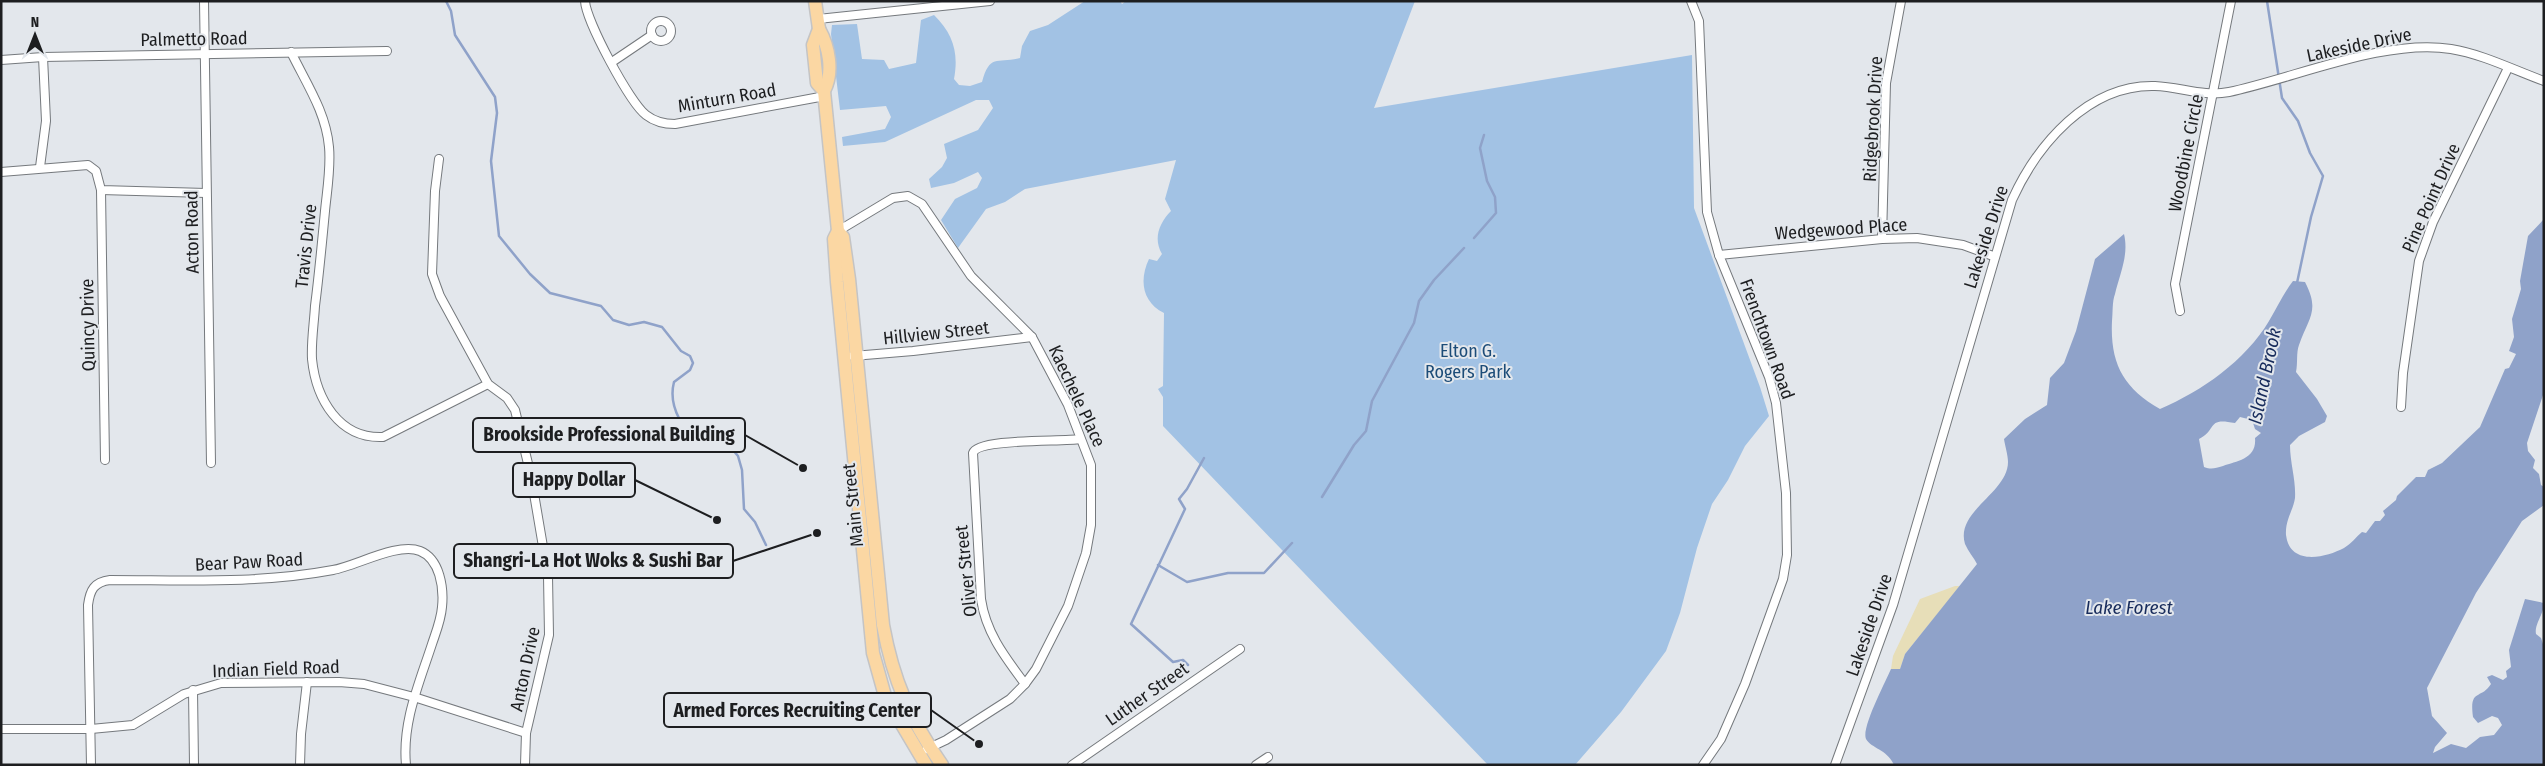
<svg xmlns="http://www.w3.org/2000/svg" width="2545" height="766" font-family="'Fira Sans Condensed',sans-serif">
<rect width="100%" height="100%" fill="#e3e7ec"/>
<path fill="#a2c2e4" d="M1085,1H1120L1122,4L1126,1H1415L1374,108L1692,55L1694,208L1760,387L1769,416L1745,446L1728,480L1712,504L1697,548L1680,613L1666,651L1621,712L1575,765H1488L1163,426V397L1158,389L1163,386L1164,313C1142,302 1139,280 1149,259L1157,261L1162,254C1153,239 1159,223 1171,211L1165,199L1176,160L1025,189L1005,202L986,209L958,248L941,220L955,199L977,188L982,178L978,172L954,183L931,188L929,179L942,167L947,158L944,144L978,130L993,108L989,100H976L885,142L843,146L842,137L885,129L891,117L886,106L840,110L831,34L832,25L857,24L862,59L884,60L889,69L916,63L921,20L934,15C953,34 959,52 954,79L959,85L970,86L982,82C990,53 997,64 1020,58L1022,46L1030,31L1048,25Z"/>
<path fill="#e7deb8" d="M1955,586H1960L1905,654L1900,669H1891L1893,656L1920,599Z"/>
<path fill="#8fa2c9" fill-rule="evenodd" d="M2544,219V392L2527,443L2528,451L2535,460L2533,468L2539,474L2541,485L2544,487V505L2522,521L2476,593L2427,688L2432,716L2447,733L2435,747L2433,753L2451,744L2466,748L2480,737L2494,735L2502,725L2498,718L2492,716L2478,723L2473,717C2469,688 2481,700 2491,684L2487,677L2492,675L2503,680L2507,677L2506,671L2511,667L2509,650L2525,599L2544,603C2544,614 2534,624 2536,634L2541,638L2544,647V765H1894C1887,749 1872,749 1866,739C1861,728 1886,681 1891,669H1900L1905,654L1977,564C1974,558 1968,551 1965,544C1955,511 2008,493 2008,462C2008,455 2005,446 2004,439L2025,419L2047,405L2050,378L2064,363L2076,331L2095,259L2124,234C2129,255 2120,273 2115,294C2112,302 2113,312 2112,321C2110,363 2123,388 2160,409C2202,391 2245,361 2269,321C2277,308 2283,294 2293,281L2305,282C2320,311 2309,317 2299,345C2296,353 2298,363 2296,372L2317,399L2327,416L2325,422L2299,436L2290,445C2290,463 2296,480 2295,498C2293,511 2285,520 2286,535C2290,566 2325,558 2344,548C2351,544 2356,537 2362,532L2366,533L2375,521H2380L2385,515L2383,511L2396,500L2397,496L2416,477H2425L2428,470L2442,463L2480,427L2505,369L2509,368L2516,354L2509,351L2514,337L2512,319L2521,289L2520,281L2528,236ZM2240,417L2252,420L2255,429L2261,433L2255,438C2257,459 2237,461 2223,466C2215,468 2212,470 2204,467L2199,439C2218,429 2206,417 2235,423Z"/>
<g fill="none" stroke-linecap="round" stroke-linejoin="round">
<g stroke="#8fa2c9" stroke-width="2.5">
<path d="M446,1L451,11L455,35L495,97L497,113L491,161L499,236L530,274L550,293L601,306L613,320L629,325L644,322L662,327L681,351L690,356L693,363L690,370L674,382C668,405 683,438 708,442C714,443 721,442 727,443L738,456L742,470L744,509L755,522L766,545"/>
<path d="M2267,1L2282,98L2298,121L2310,153L2323,176L2311,217L2297,283"/>
<path d="M1474,238L1496,213L1495,197L1487,181L1480,148L1484,135"/>
<path d="M1322,497L1354,445L1366,431L1372,401L1414,323L1419,301L1434,280L1464,248"/>
<path d="M1158,565L1187,582L1228,573H1264L1292,543"/>
<path d="M1188,665L1183,660L1173,662L1131,624L1185,509L1179,499L1187,489L1204,458"/>
</g>
<defs>
<g id="minor">
<path d="M204,1L211,463"/>
<path d="M585,1C586,21 630,103 646,115C655,122 665,124 675,124L825,96"/>
<path d="M1691,1L1699,21L1707,212L1719,255L1769,377L1776,403L1786,493L1787,555L1783,579L1745,684L1721,739L1703,765"/>
<path d="M818,19L990,1"/>
<circle cx="661" cy="31" r="10"/>
<path d="M291,52C306,83 326,112 329,147C331,168 327,190 325,211C322,243 319,275 315,306C314,324 311,342 312,359C316,399 339,439 383,437L488,384"/>
<path d="M1,60L43,57L387,51"/>
<path d="M612,62L652,35"/>
<path d="M439,159L435,191L432,274L440,296L488,384L507,398L515,410L531,476L548,576L549,635L526,733L525,765"/>
<path d="M40,167L46,121L43,57"/>
<path d="M1,172L88,165L96,171L101,190L206,193"/>
<path d="M101,190L105,460"/>
<path d="M838,231L893,198L908,196L922,204L971,276L1032,337L1068,405L1091,465V525L1086,553L1068,606L1036,669L1025,684L1010,699L946,740L927,749"/>
<path d="M1882,239L1886,83L1901,1"/>
<path d="M1719,255L1882,239L1917,238L1963,245L1993,256"/>
<path d="M2180,311L2175,284L2231,1"/>
<path d="M853,356L913,351L1032,337"/>
<path d="M2401,407L2403,373L2419,261L2433,222L2508,68"/>
<path d="M1025,684C1005,657 986,633 981,599L973,453C978,438 1062,442 1080,439"/>
<path d="M193,690L194,765"/>
<path d="M1,729H91L133,725L184,694L221,683L339,682L364,684L414,697L526,733"/>
<path d="M91,765L88,605C90,590 94,582 110,580C185,580 258,584 333,570C356,566 398,542 420,551C440,559 444,588 442,607C441,620 436,632 432,644C419,684 402,722 406,765"/>
<path d="M300,765L301,734L307,682"/>
<path d="M1072,765L1240,649"/>
<path d="M1256,765L1268,757"/>
<path d="M1835,765L1893,605L2012,200C2037,145 2088,84 2155,86C2181,87 2203,97 2229,92C2295,78 2386,38 2451,49C2482,54 2514,70 2544,81"/>
</g>
<g id="primary">
<path d="M815,1L819,29L813,45L817,83L824,91"/>
<path d="M819,29C829,47 834,72 824,91L838,231L843,237L849,279L883,625C893,680 910,719 942,765"/>
<path d="M838,231L834,239L837,282L873,653L885,696L926,765"/>
</g>
</defs>
<use href="#minor" stroke="#75797d" stroke-width="10"/>
<use href="#primary" stroke="#c4c4c5" stroke-width="15"/>
<use href="#minor" stroke="#fff" stroke-width="8"/>
<use href="#primary" stroke="#fbd7a3" stroke-width="12"/>
</g>
<g text-anchor="middle" stroke-width="4" stroke-linejoin="round" paint-order="stroke">
<g font-size="18" fill="#1d1e20" stroke="#e3e7ec">
<text transform="translate(194 39) rotate(-1)" y="6">Palmetto Road</text>
<text transform="translate(2359 45) rotate(-12)" y="6">Lakeside Drive</text>
<text transform="translate(727 98) rotate(-10)" y="6">Minturn Road</text>
<text transform="translate(1873 119) rotate(-87)" y="6">Ridgebrook Drive</text>
<text transform="translate(2186 153) rotate(-79)" y="6">Woodbine Circle</text>
<text transform="translate(2431 198) rotate(-66)" y="6">Pine Point Drive</text>
<text transform="translate(1841 229) rotate(-4)" y="6">Wedgewood Place</text>
<text transform="translate(192 232) rotate(-91)" y="6">Acton Road</text>
<text transform="translate(1986 237) rotate(-72)" y="6">Lakeside Drive</text>
<text transform="translate(306 246) rotate(-84)" y="6">Travis Drive</text>
<text transform="translate(88 325) rotate(-91)" y="6">Quincy Drive</text>
<text transform="translate(936 333) rotate(-6)" y="6">Hillview Street</text>
<text transform="translate(1767 339) rotate(70)" y="6">Frenchtown Road</text>
<text transform="translate(1077 396) rotate(65)" y="6">Kaechele Place</text>
<text transform="translate(853 505) rotate(-96)" y="6">Main Street</text>
<text transform="translate(249 562) rotate(-3)" y="6">Bear Paw Road</text>
<text transform="translate(966 571) rotate(-96)" y="6">Oliver Street</text>
<text transform="translate(1869 625) rotate(-71)" y="6">Lakeside Drive</text>
<text transform="translate(276 669) rotate(-2)" y="6">Indian Field Road</text>
<text transform="translate(525 669) rotate(-78)" y="6">Anton Drive</text>
<text transform="translate(1147 694) rotate(-35)" y="6">Luther Street</text>
</g>
<g font-size="18" fill="#1c4c78" stroke="#e3e7ec">
<text x="1468" y="357">Elton G.<tspan x="1468" dy="21">Rogers Park</tspan></text>
</g>
<g font-size="19" font-style="italic" fill="#182c5c" stroke="#e3e7ec">
<text transform="translate(2264 376) rotate(-78)" y="7">Island Brook</text>
<text x="2129" y="614">Lake Forest</text>
</g>
</g>
<path fill="none" stroke="#1d1e20" stroke-width="2" d="M803 468L745 435M717 520L635 480M817 533L733 561M979 744L931 710"/>
<g fill="#1d1e20" stroke="#e3e7ec" stroke-width="2">
<circle cx="803" cy="468" r="5"/>
<circle cx="717" cy="520" r="5"/>
<circle cx="817" cy="533" r="5"/>
<circle cx="979" cy="744" r="5"/>
</g>
<g fill="#e3e7ec" stroke="#1d1e20" stroke-width="2">
<rect x="473" y="418" width="272" height="34" rx="5"/>
<rect x="513" y="463" width="122" height="34" rx="5"/>
<rect x="454" y="544" width="279" height="34" rx="5"/>
<rect x="664" y="693" width="267" height="34" rx="5"/>
</g>
<g font-size="19" text-anchor="middle" font-weight="bold" fill="#1d1e20">
<text x="609" y="441">Brookside Professional Building</text>
<text x="574" y="486">Happy Dollar</text>
<text x="593" y="567">Shangri-La Hot Woks &amp; Sushi Bar</text>
<text x="797" y="717">Armed Forces Recruiting Center</text>
</g>
<rect width="2545" height="766" fill="none" stroke="#1d1e20" stroke-width="5"/>
<g transform="translate(35 35)" stroke="#e3e7ec" stroke-width="4" paint-order="stroke">
<path d="M0-4L9 19L0 12L-9 19Z" fill="#1d1e20"/>
<text y="-8" font-size="14" font-weight="bold" text-anchor="middle" fill="#1d1e20">N</text>
</g>
</svg>
